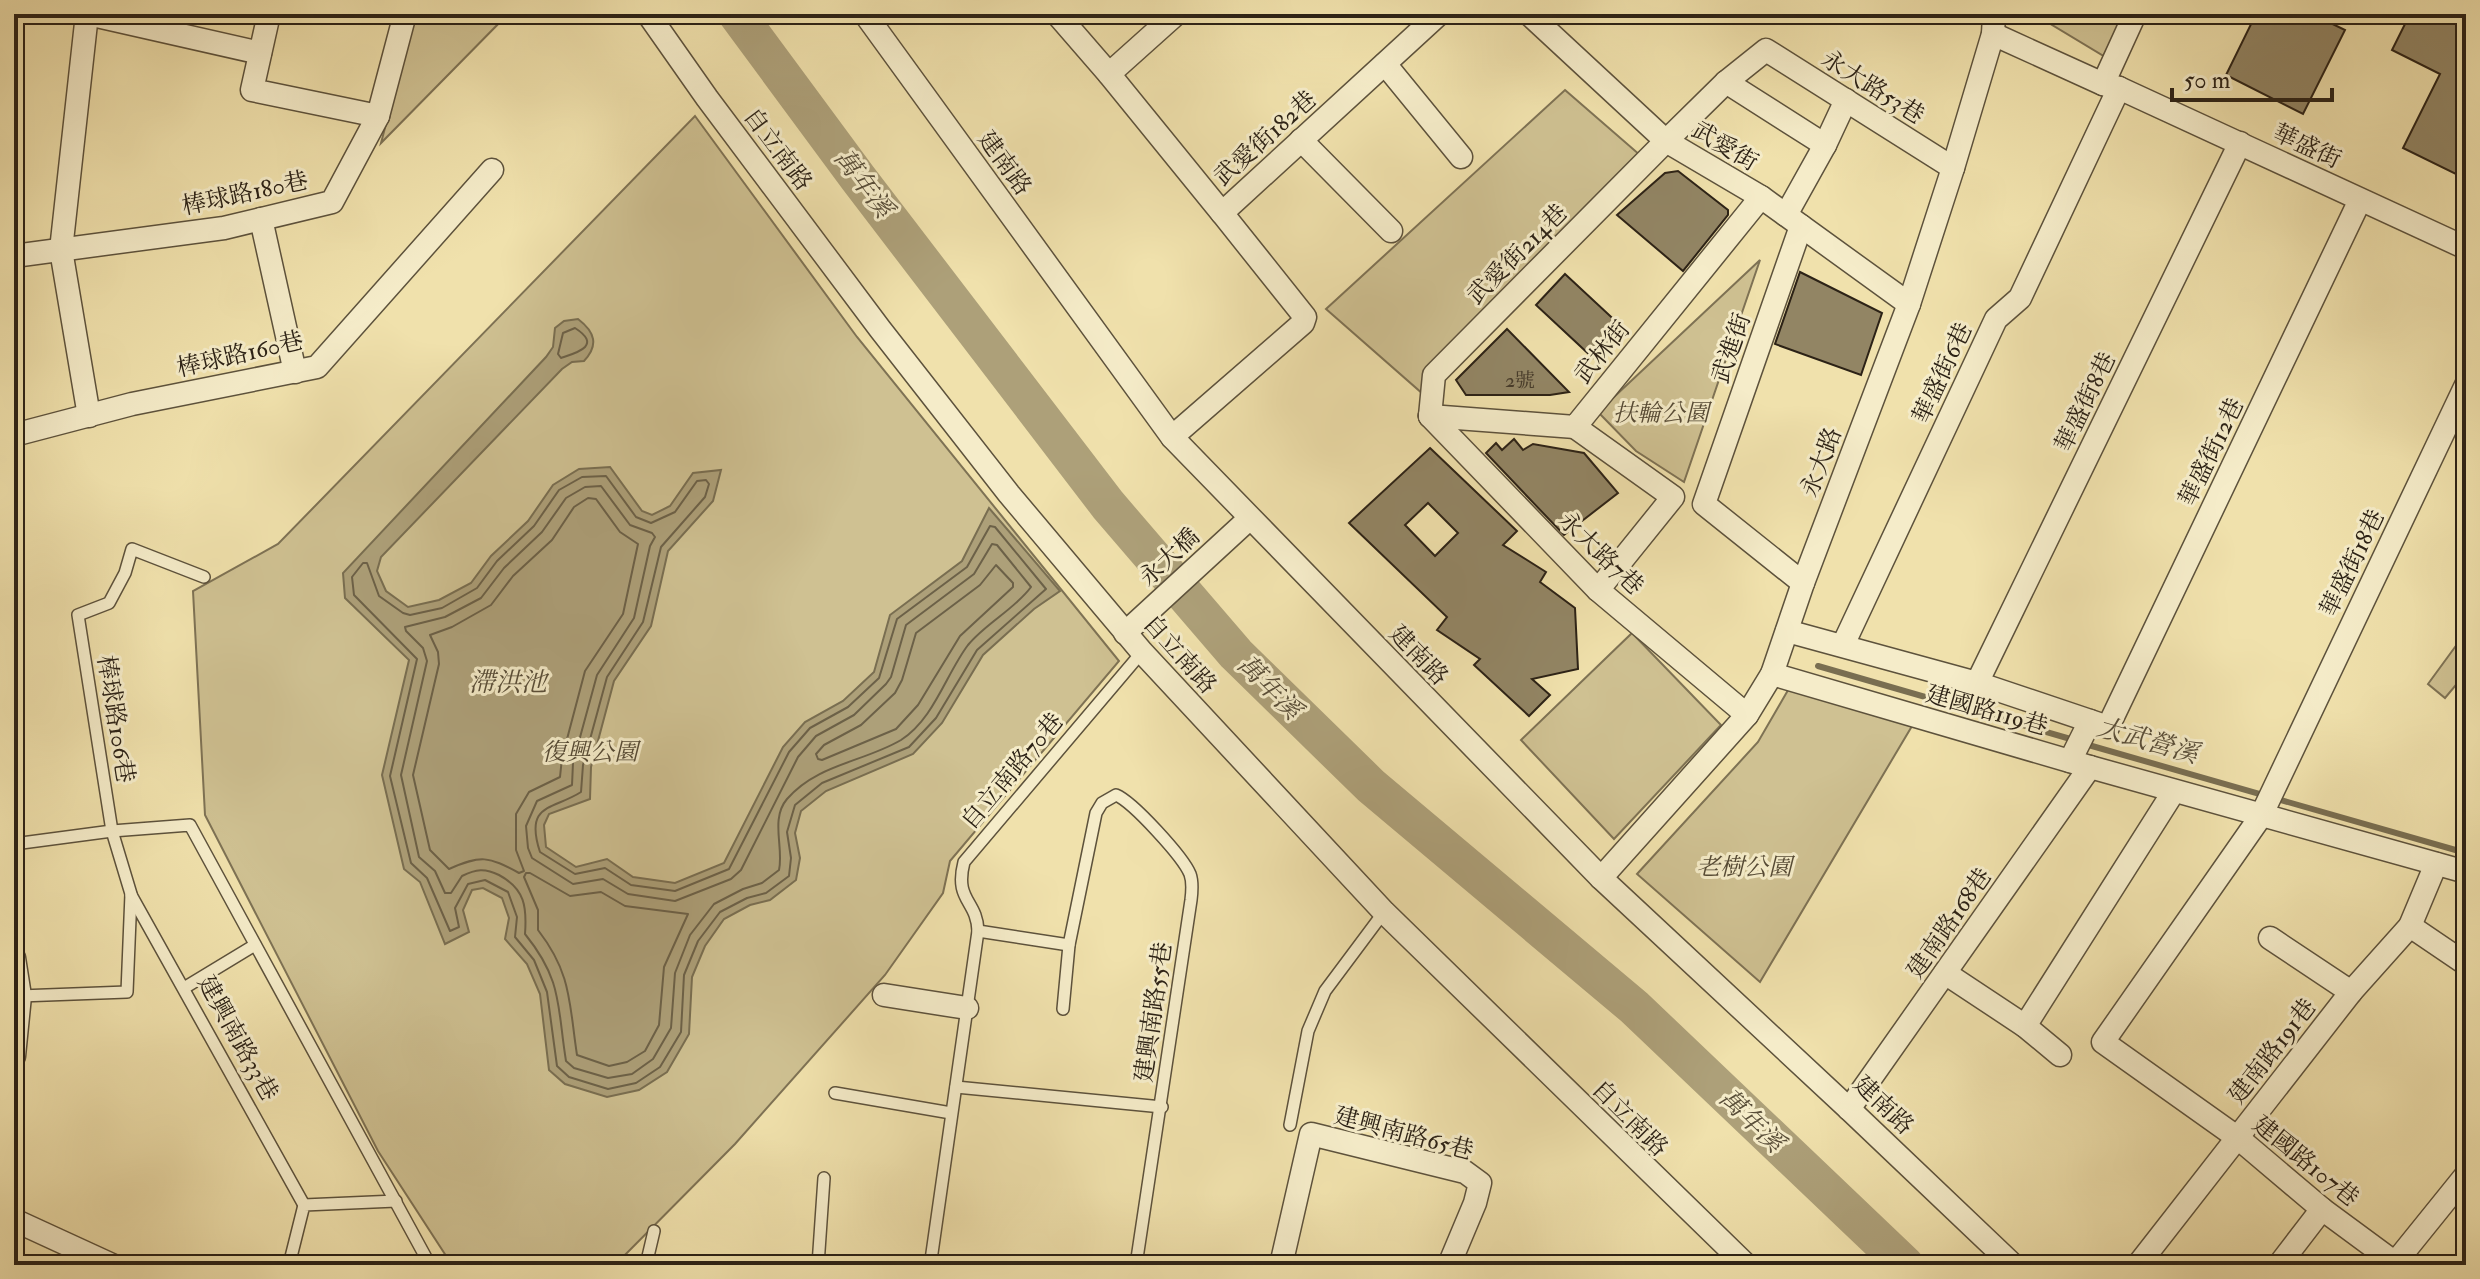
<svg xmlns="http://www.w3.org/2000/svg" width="2480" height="1279" font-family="'IM FELL Double Pica','Noto Serif TC',serif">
<rect width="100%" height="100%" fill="#f0e1ac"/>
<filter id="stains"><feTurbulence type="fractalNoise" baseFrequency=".0025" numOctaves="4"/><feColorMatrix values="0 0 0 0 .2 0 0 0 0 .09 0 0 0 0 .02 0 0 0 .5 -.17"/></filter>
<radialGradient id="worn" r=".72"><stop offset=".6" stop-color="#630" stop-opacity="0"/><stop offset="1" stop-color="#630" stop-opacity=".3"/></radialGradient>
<g fill="#cfc192" stroke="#7e7254" stroke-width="2">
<path d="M415,14H508L381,143Z"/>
<path d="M2034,14H2127L2107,58Z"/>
<path d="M1565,90L1648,162L1423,394L1326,309Z"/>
<path d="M695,116L857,337L1119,661L950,861L943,893L885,975L735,1144L615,1265H452L378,1151L205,815L193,591L278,544Z"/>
<path d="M1760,260L1684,482L1636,451L1598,412Z"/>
<path d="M2466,632V673L2445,698L2428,684Z"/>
<path d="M1632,633L1721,725L1614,839L1521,740Z"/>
<path d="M1795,678L1915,721L1760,982L1637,874L1758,742Z"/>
</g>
<path fill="#ada079" stroke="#796e51" stroke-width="2" d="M578,319C595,332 599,345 584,361L572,362L562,369L381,557L377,571L386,591L408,607L439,600L471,583L491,556L528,521L553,485L579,469L610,467L642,511L652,515L670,506L693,473L721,470L713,501L668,551L651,626L614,681L591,767L590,799L549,814L544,825L546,847L576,867L607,859L633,877L675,883L724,863L783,747L805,722L843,701L874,672L890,615L962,561L989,508L1060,591L1034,609L983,655L942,723L913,754L826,791L801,811L795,833L800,858L796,880L770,900L750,905L724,919L705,946L692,977L689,1034L667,1072L639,1090L607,1097L565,1084L549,1070L540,994L527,964L505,939L509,918L502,898L483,888L472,890L463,910L469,932L445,944L420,882L404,869L382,775L409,660L345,598L343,573L546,357L553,347L555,328L564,321Z"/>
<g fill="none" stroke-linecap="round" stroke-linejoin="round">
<g stroke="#6c6148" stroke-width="2">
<path d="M575,328C603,346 576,353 561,358L558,354L563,333Z"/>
<path d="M606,476L636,517L651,523L675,512L697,481L706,480L709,484L705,497L661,547L643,622L607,677L583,765L581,792C553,810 524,803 540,852L575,874L605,868L631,885L675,891L729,869L789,752L810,728L848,707L879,678L897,619L967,567L990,526L995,527L1046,589L977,650L936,718L909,747L822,783L795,805L787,832L791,858L789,876L766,893L747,898L720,912L698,941L684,975L681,1032L660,1067L636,1083L608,1089L569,1077L557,1066L547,992L534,960L515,937L517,917L508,892L485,880L468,884L455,908L459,927L450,931L427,878L411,863L390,776L417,659L354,595L352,577L363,563H367L379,596L403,613L410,615L442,608L477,588L497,561L534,526L559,490L582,477Z"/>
<path d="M601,486L630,525L652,533L655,537L650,546L634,618L597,675L573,763L572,785L537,801L526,826L528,848L532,858L573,884L603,879L628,894L675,901L731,879L741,870L798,757L816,736L854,715L886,684L891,677L906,625L974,574L992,544L997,545L1031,587C1015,609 986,623 968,645C946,674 934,719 901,740C864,762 817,764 787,799C770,819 784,848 779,870L762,883L743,889L714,904L690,935L675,973L671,1028L653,1059L632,1074L608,1078L574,1068L566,1061C557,1006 563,981 525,934C527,907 525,889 499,875C485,868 476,869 462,876L451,893H445L435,871L419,857L401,775L427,661L423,648L406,631L405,627L445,617L481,598L504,568L542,532L566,498L585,487Z"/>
<path d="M588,498L596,499L620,532L638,544L623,614L585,671L562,758L560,777L529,792L516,814V850L524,871L519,873C488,856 481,855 449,869L430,850L413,775L439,664L438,652L430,635L452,627L491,605L513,576L552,540L574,507Z"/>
<path d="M996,565L1013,583V587L960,636L918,705L896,729L822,760L818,759L816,754L824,745L861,725L895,693L902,680L916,633L980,585Z"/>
<path d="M526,873H530L570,896L601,892L625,906L688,914L664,967L659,1025L645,1051L627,1062L609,1066L577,1055C569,1003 572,974 538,930V910L524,877Z"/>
</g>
<g stroke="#796e51" stroke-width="6">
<path d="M1818,666L2074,740"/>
<path d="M2085,744L2466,853"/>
</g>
<path stroke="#ada079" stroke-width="38" d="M737,14L858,178L1108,505L1236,654L1371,786L1634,1007L1905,1265"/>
</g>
<g fill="#928564" stroke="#2c2216" stroke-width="2" fill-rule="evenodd">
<path d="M2256,14H2312L2345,30L2303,114L2226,75Z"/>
<path d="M2410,14H2466V179L2403,148L2440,74L2392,50Z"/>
<path d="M1678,171L1728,210V215L1683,271L1617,215L1665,173Z"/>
<path d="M1800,272L1882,313L1861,375L1775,344Z"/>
<path d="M1565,274L1622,327L1593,358L1536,305Z"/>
<path d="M1507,329L1569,392L1550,395H1466L1456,380Z"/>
<path d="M1514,439L1523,450L1533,444L1584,453L1618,493L1564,535L1486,453L1496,443L1502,450Z"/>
<path d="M1430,448L1517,531L1503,545L1546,572L1540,582L1575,608L1578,669L1532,679L1550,695L1529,716L1474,665L1480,659L1437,630L1447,617L1349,523ZM1428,503L1458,533L1435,556L1405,525Z"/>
</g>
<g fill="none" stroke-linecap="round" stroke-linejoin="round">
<defs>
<g id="service">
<path d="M14,844L112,831L190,825L430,1265"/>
<path d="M131,895L304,1205"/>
<path d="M978,931L1069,945"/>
<path d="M184,988L255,945"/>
<path d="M20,996L127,992L131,894L112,831L78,615L109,603L125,573L132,549L204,577"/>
<path d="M1063,1009L1069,945L1096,813L1102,803L1116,795C1133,802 1183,857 1190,874C1193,882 1192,892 1191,900L1136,1265"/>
<path d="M956,1087L1162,1107"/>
<path d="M835,1093L951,1113"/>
<path d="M1290,1125L1308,1031L1325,991L1384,912"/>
<path d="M931,1260L978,931C977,900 954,901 964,862L1142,652"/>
<path d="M289,1265L304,1205L396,1201"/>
<path d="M646,1265L654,1231"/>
<path d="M818,1265L824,1178"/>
</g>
<g id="minor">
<path d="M87,14L61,250L89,416"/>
<path d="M88,14L260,53"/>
<path d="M269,14L252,90L378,116"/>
<path d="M648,14L707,98L880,329L1009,494L1142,652L1384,912L1746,1265"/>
<path d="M865,14L1172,437L1601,878L1849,1109L2013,1265"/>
<path d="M1057,14L1109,74L1222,213L1439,14"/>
<path d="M1529,14L1666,141L1761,197L1909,304"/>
<path d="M1993,34L2103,84L2119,88L2466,248"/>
<path d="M1385,64L1461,157"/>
<path d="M1109,74L1176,14"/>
<path d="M1726,82L1825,145"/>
<path d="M2103,84L2135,14"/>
<path d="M1301,140L1391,231"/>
<path d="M1786,215L1825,145L1846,100"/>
<path d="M261,219L295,372"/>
<path d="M1801,226L1704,504L1803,583"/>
<path d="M14,256L224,228L332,202L378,116L405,14"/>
<path d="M1430,416L1434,375L1666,141L1726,82L1766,50L1953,168"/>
<path d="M1430,416L1575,427L1761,197"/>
<path d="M1430,416L1598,590L1747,715"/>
<path d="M1575,427L1673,497L1598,590"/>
<path d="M14,435L132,404L317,367L492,170"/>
<path d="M1172,437L1303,323L1305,317L1222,213"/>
<path d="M1787,631L1977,683L2108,727L2360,200"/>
<path d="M1125,633L1249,519"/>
<path d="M1843,645L1996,319L2020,298L2119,88"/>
<path d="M1772,674L2090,767L2466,872"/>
<path d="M1977,683L2240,143"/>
<path d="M2070,761L2090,721"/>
<path d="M1601,878L1747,715L1772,674L1803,583L1909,304L1953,168L1993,34L1994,14"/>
<path d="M2410,926L2466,964"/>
<path d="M2270,938L2351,992"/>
<path d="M14,958L20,996L14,1056"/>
<path d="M1945,973L2025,1026L2060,1055"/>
<path d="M884,995L967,1008"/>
<path d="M2025,1026L2174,791"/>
<path d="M1849,1109L2090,767"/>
<path d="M14,1220L112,1265"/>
<path d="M2395,1263L2466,1175"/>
<path d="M1281,1265L1311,1134L1465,1172L1480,1183L1475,1203L1449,1265"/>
<path d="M2138,1265L2351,992L2410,926L2436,864"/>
<path d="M2279,1265L2322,1209"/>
<path d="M2398,1265L2322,1209L2238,1138L2103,1042L2261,816L2466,385"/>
</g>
</defs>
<use href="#service" stroke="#5d523c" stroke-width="14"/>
<use href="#minor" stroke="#5d523c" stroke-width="25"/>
<use href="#service" stroke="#f5ecc9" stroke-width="11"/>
<use href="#minor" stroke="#f5ecc9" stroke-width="22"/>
</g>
<g text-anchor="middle" stroke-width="6" stroke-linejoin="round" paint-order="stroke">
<g font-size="20" fill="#463b2a">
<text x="1520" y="387">2號</text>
</g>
<g font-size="24" fill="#2c2216" stroke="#f5ecc9">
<text transform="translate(1873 87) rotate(32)" y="8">永大路53巷</text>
<text transform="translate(1265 138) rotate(-42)" y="8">武愛街182巷</text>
<text transform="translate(1725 146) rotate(31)" y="8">武愛街</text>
<text transform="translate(2307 146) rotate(25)" y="8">華盛街</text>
<text transform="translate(778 149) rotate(53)" y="8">自立南路</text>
<text transform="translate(1005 163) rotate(54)" y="8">建南路</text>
<text transform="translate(245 193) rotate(-12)" y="8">棒球路180巷</text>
<text transform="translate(1517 254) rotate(-45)" y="8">武愛街214巷</text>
<text transform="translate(1731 348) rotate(-71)" y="8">武進街</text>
<text transform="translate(1602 352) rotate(-51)" y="8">武林街</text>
<text transform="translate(240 354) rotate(-13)" y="8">棒球路160巷</text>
<text transform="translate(1942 373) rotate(-65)" y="8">華盛街6巷</text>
<text transform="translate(2085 402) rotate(-64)" y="8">華盛街8巷</text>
<text transform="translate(2211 452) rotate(-64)" y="8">華盛街12巷</text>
<text transform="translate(1821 462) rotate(-69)" y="8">永大路</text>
<text transform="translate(1601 553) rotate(44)" y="8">永大路7巷</text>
<text transform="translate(1169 557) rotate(-43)" y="8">永大橋</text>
<text transform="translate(2352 563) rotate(-64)" y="8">華盛街18巷</text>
<text transform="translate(1180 654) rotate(48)" y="8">自立南路</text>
<text transform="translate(1419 655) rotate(46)" y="8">建南路</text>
<text transform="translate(1987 710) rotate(16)" y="8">建國路119巷</text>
<text transform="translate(116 719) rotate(81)" y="8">棒球路106巷</text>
<text transform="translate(1012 771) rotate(-50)" y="8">自立南路70巷</text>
<text transform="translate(1949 923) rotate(-55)" y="8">建南路168巷</text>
<text transform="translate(1153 1012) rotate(-82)" y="8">建興南路55巷</text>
<text transform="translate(238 1038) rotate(61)" y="8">建興南路33巷</text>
<text transform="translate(2272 1051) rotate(-52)" y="8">建南路191巷</text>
<text transform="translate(1884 1105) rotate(44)" y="8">建南路</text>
<text transform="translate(1630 1118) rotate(45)" y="8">自立南路</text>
<text transform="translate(1404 1133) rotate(15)" y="8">建興南路65巷</text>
<text transform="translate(2306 1161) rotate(39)" y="8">建國路107巷</text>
</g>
<g font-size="24" font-style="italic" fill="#554a35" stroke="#f5ecc9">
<text x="1661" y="421">扶輪公園</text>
<text x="590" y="760">復興公園</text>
<text x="1744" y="875">老樹公園</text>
</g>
<g font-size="26" font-style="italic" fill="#594e39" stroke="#f5ecc9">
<text transform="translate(864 183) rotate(53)" y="9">萬年溪</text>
<text x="508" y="691">滯洪池</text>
<text transform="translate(1270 687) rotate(45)" y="9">萬年溪</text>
<text transform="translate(2148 740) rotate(16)" y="9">大武營溪</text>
<text transform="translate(1752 1120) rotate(44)" y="9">萬年溪</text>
</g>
</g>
<rect width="2480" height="1279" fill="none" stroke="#f0e1ac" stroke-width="48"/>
<rect x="16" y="16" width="2448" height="1247" fill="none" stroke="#2c2216" stroke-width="4"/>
<rect x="24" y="24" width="2432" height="1231" fill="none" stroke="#2c2216" stroke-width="2"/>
<path d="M2172 88v12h160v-12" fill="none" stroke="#2c2216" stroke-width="4"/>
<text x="2184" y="88" font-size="24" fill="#2c2216" stroke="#f5ecc9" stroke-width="6" paint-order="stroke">50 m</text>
<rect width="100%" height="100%" filter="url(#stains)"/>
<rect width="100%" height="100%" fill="url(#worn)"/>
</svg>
